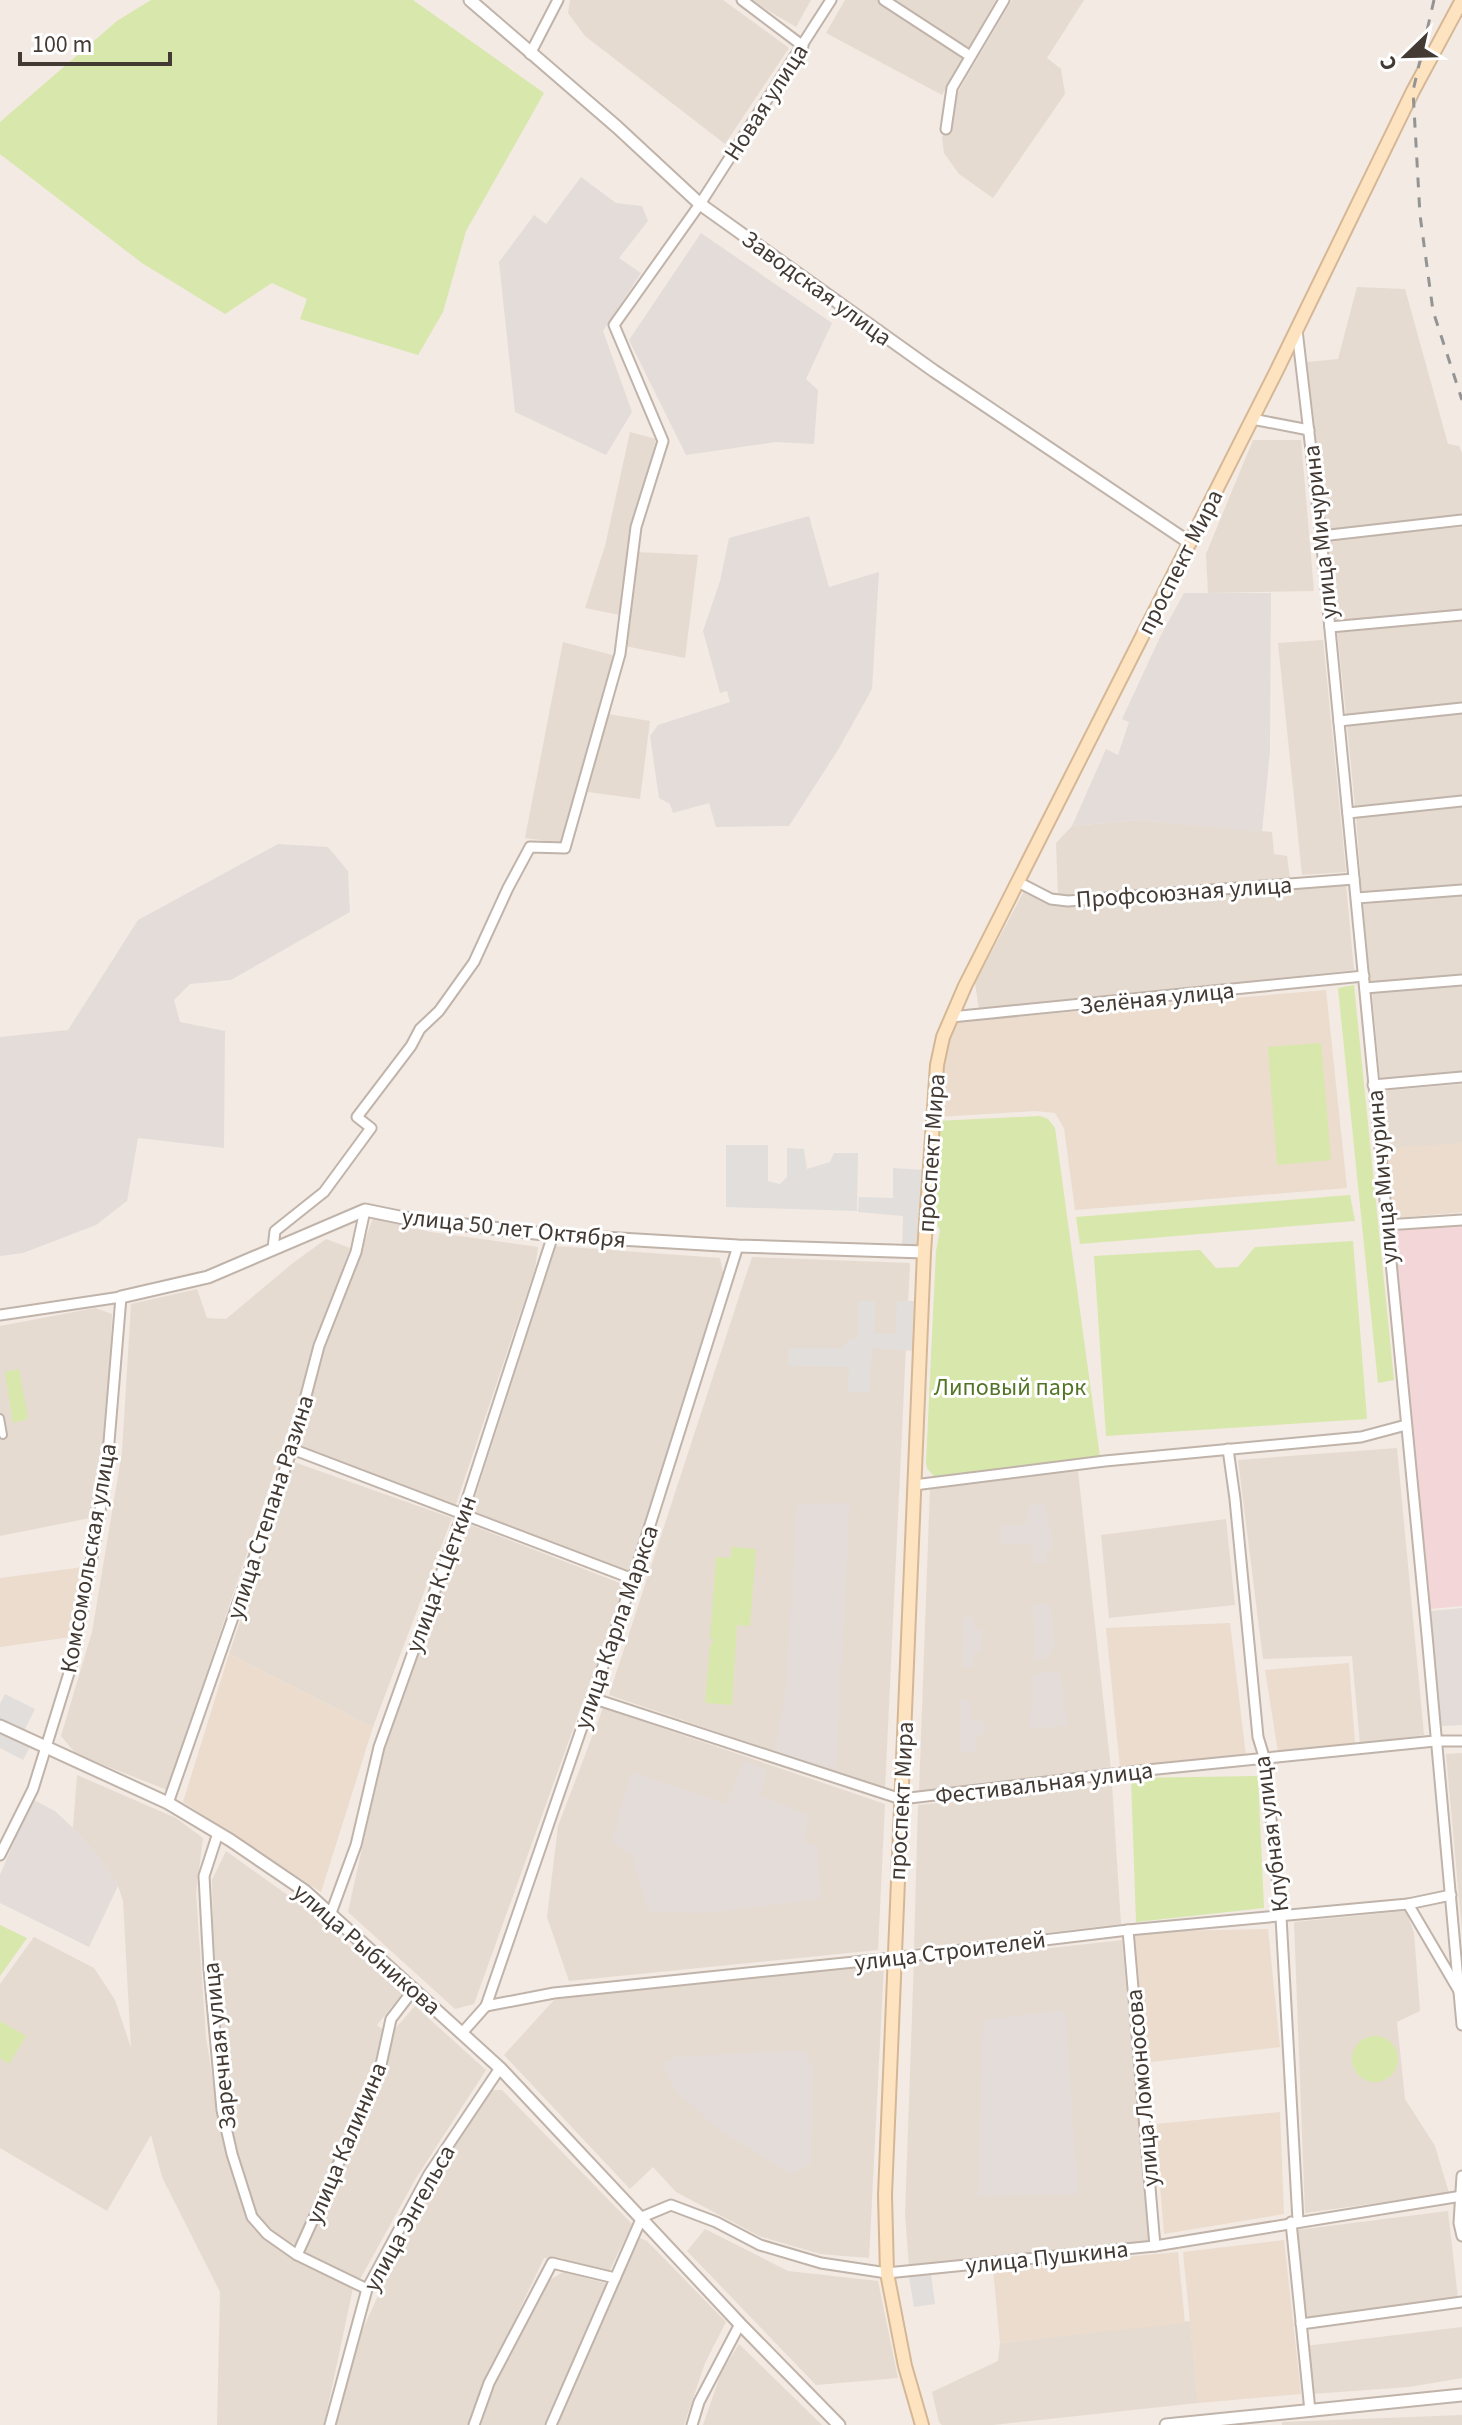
<svg xmlns="http://www.w3.org/2000/svg" width="1462" height="2425" font-family="'Source Sans 3',sans-serif">
<rect width="100%" height="100%" fill="#f2eae3"/>
<g fill="#e6dbd1">
<path d="M570,0H723L789,48L725,144L585,36L568,13Z"/>
<path d="M750,0H811L796,27Z"/>
<path d="M845,0H996L942,95L826,33Z"/>
<path d="M1012,0H1084L1047,58L1061,69L1065,94L993,198L959,174L944,153L942,138L955,97Z"/>
<path d="M1357,287L1405,289L1448,444L1459,446L1462,453V516L1327,529L1307,362L1338,359Z"/>
<path d="M630,432L656,439L635,522L620,615L585,608L605,546Z"/>
<path d="M1253,440H1301L1314,591L1208,593L1206,554Z"/>
<path d="M1462,527V611L1336,623L1327,539Z"/>
<path d="M637,552L698,555L685,658L625,646Z"/>
<path d="M1462,619V703L1346,715L1337,630Z"/>
<path d="M1323,640L1346,872L1302,875L1278,643Z"/>
<path d="M563,642L616,656L562,843L525,838Z"/>
<path d="M1462,713V795L1355,806L1347,725Z"/>
<path d="M608,714L650,721L640,799L588,792Z"/>
<path d="M1462,805V886L1362,894L1356,816Z"/>
<path d="M1139,820L1272,832L1274,854L1287,856L1290,878L1058,896L1056,843L1072,826Z"/>
<path d="M1346,885L1354,970L979,1010L975,983L1025,889L1059,906Z"/>
<path d="M1462,895V975L1370,983L1363,904Z"/>
<path d="M1462,985V1071L1380,1079L1372,992Z"/>
<path d="M1462,1084V1212L1393,1218L1381,1091Z"/>
<path d="M373,1218L431,1232L538,1247L535,1269L455,1507L299,1445L325,1347Z"/>
<path d="M326,1239L350,1248L167,1790L76,1754L61,1736L92,1632L122,1452L131,1304L197,1289L207,1318L226,1319L293,1263Z"/>
<path d="M556,1246L720,1258L724,1278L630,1574L470,1513Z"/>
<path d="M752,1257L910,1263L885,1789L609,1695Z"/>
<path d="M95,1308L112,1314L106,1448L90,1518L0,1536V1326Z"/>
<path d="M1397,1448L1424,1735L1360,1744L1352,1656L1263,1659L1238,1460Z"/>
<path d="M294,1462L452,1518L373,1727L229,1654Z"/>
<path d="M1078,1471L1111,1770L919,1792L930,1488Z"/>
<path d="M1226,1519L1235,1605L1109,1618L1101,1535Z"/>
<path d="M466,1523L625,1585L474,2004L455,2009L348,1912L385,1744Z"/>
<path d="M603,1708L885,1804L878,1950L569,1981L547,1917L558,1826Z"/>
<path d="M1462,1753V1932L1446,1754Z"/>
<path d="M77,1775L176,1818L203,1838L196,1893L206,2037L221,2134L249,2224L261,2237L280,2251L353,2288L324,2425H217L220,2292L162,2177L151,2135L107,2211L0,2148V1984L34,1937L94,1968L115,2000L131,2048L123,1901L118,1886L94,1851L73,1828Z"/>
<path d="M1112,1785L1121,1924L914,1948L918,1805Z"/>
<path d="M226,1851L310,1911L402,1994L377,2025L383,2030L379,2063L298,2246L274,2234L254,2212L230,2135L214,1965L212,1880Z"/>
<path d="M1406,1911L1414,1933L1420,2011L1397,2022L1405,2099L1435,2146L1449,2193L1305,2213L1294,1922Z"/>
<path d="M1122,1940L1149,2242L909,2266L905,2215L914,1959H955Z"/>
<path d="M884,1964L869,2258L820,2254L759,2236L676,2192L653,2167L630,2189L504,2055L554,2000L593,1993Z"/>
<path d="M415,2006L486,2070L416,2178L359,2281L302,2252L384,2075L394,2030Z"/>
<path d="M490,2090H502L632,2224L610,2270L597,2271L559,2259L544,2258L479,2395L469,2425H334L355,2346L433,2176Z"/>
<path d="M1448,2211L1458,2298L1305,2320L1297,2230Z"/>
<path d="M705,2229L788,2271L878,2281L898,2378L816,2385L687,2251Z"/>
<path d="M636,2236L647,2241L726,2322L705,2363L684,2425H554Z"/>
<path d="M563,2272L609,2284L544,2425H480L501,2370L550,2280Z"/>
<path d="M1190,2321L1198,2403L993,2425H942L939,2422L932,2392L998,2361L1000,2343Z"/>
<path d="M1462,2327V2378L1409,2387L1311,2394L1305,2346Z"/>
<path d="M739,2344L822,2425H703L721,2373Z"/>
<path d="M1462,2415V2425H1282V2422Z"/>
</g>
<g fill="#e4dcd9">
<path d="M581,177L616,203L642,206L648,221L619,258L641,273L603,331L632,412L606,455L515,412L499,262L534,215L546,224Z"/>
<path d="M701,233L832,323L806,379L818,390L814,444L776,442L686,455L629,340Z"/>
<path d="M809,516L829,587L879,572L872,689L838,750L789,826L716,827L709,803L673,813L670,804L659,798L650,736L658,725L730,702L727,691L720,693L703,631L720,581L729,538Z"/>
<path d="M1184,593H1271L1270,751L1262,832L1139,820L1072,826L1106,749L1118,755L1129,722L1122,719L1161,635Z"/>
<path d="M278,844L328,847L348,871L350,912L231,980L190,984L174,1000L180,1022L225,1031L224,1148L138,1138L127,1201L96,1225L23,1253L0,1256V1037L68,1030L138,920Z"/>
<path d="M850,1503L836,1770L775,1752L786,1687L797,1504Z"/>
<path d="M1044,1504L1052,1534L1053,1550L1046,1551L1047,1563L1034,1564L1031,1544H1001V1526L1027,1524L1028,1505Z"/>
<path d="M1050,1603L1055,1648L1044,1661H1034L1033,1605Z"/>
<path d="M1462,1608V1725L1441,1726L1431,1611Z"/>
<path d="M963,1617H974V1629L982,1630L981,1653H974L973,1667H962Z"/>
<path d="M1047,1672L1060,1673L1068,1725L1030,1729L1032,1675Z"/>
<path d="M960,1700H970L971,1721H985V1735H976V1752H961Z"/>
<path d="M744,1761L767,1769L760,1796L809,1815L804,1841L818,1847L820,1899L708,1913L648,1912L632,1855L611,1842L631,1772L726,1804Z"/>
<path d="M32,1799L55,1811L73,1828L94,1851L118,1886L89,1947L0,1903V1875Z"/>
<path d="M1065,2010L1078,2194L978,2196L983,2020Z"/>
<path d="M804,2050L813,2067L811,2164L791,2174L722,2132L675,2091L663,2064L673,2057Z"/>
</g>
<g fill="#ebdccd">
<path d="M1326,990L1347,1188L1075,1210L1064,1128L1055,1113L1035,1111L937,1117L946,1042L954,1022Z"/>
<path d="M1462,1143V1212L1393,1218L1386,1148Z"/>
<path d="M84,1567L71,1637L0,1647V1578Z"/>
<path d="M1230,1623L1246,1756L1120,1768L1106,1628Z"/>
<path d="M229,1654L373,1727L321,1892L183,1802Z"/>
<path d="M1349,1663L1355,1744L1278,1752L1265,1670Z"/>
<path d="M1268,1929L1280,2047L1142,2063L1131,1932Z"/>
<path d="M1280,2112L1284,2214L1164,2234L1155,2124Z"/>
<path d="M1284,2240L1301,2394L1198,2403L1183,2252Z"/>
<path d="M1178,2252L1185,2323L1000,2343L993,2269Z"/>
</g>
<path fill="#f3d6d8" d="M1462,1225V1606L1430,1609L1392,1229Z"/>
<g fill="#d8e7ab">
<path d="M151,0H413L544,93L466,231L443,312L418,355L300,319L307,299L272,283L225,314L142,263L0,154V122L117,21Z"/>
<path d="M1354,985L1394,1380L1378,1383L1338,988Z"/>
<path d="M1321,1043L1331,1160L1277,1165L1268,1047Z"/>
<path d="M1040,1116L1048,1119L1055,1128L1100,1457L936,1479L927,1468L926,1463L936,1251L940,1230L931,1213L936,1121Z"/>
<path d="M1350,1195L1355,1221L1080,1244L1076,1217Z"/>
<path d="M1353,1241L1367,1419L1106,1436L1094,1256L1200,1250L1216,1268L1238,1267L1255,1247Z"/>
<path d="M19,1369L28,1419L13,1423L5,1372Z"/>
<path d="M732,1547L756,1549L750,1626L737,1625L732,1705L705,1703L710,1647L713,1640L710,1638L716,1557L730,1558Z"/>
<path d="M1258,1776L1264,1908L1136,1922L1131,1778Z"/>
<path d="M0,1925L27,1938L0,1976Z"/>
<path d="M0,2021L26,2036L9,2064L0,2058Z"/>
<circle cx="1375" cy="2059" r="23"/>
</g>
<g fill="#e2dedc">
<path d="M726,1145H768V1181L780,1184L787,1177V1148L804,1149L807,1169L830,1162L834,1153H858L857,1211L726,1207Z"/>
<path d="M893,1168L926,1170L921,1248H902L903,1216L858,1212L859,1197L893,1198Z"/>
<path d="M858,1301H875L874,1333L895,1334L897,1301H918L916,1351L872,1348L869,1392H848L849,1367L788,1366L789,1348H842L849,1340L858,1338Z"/>
<path d="M5,1694L35,1709L24,1731L0,1719V1704Z"/>
<path d="M0,1731L31,1745L23,1760L0,1748Z"/>
<path d="M931,2274L935,2304L914,2307L909,2277Z"/>
</g>
<g fill="none" stroke-linecap="round" stroke-linejoin="round">
<defs>
<path id="pedestrian" d="M0,1418L3,1435"/>
<g id="minor">
<path d="M742,0L803,46"/>
<path d="M884,0L970,56"/>
<path d="M530,54L558,0"/>
<path d="M946,129L952,88L1004,0"/>
<path d="M1297,330L1321,536L1427,1635L1462,2025"/>
<path d="M1252,419L1309,430"/>
<path d="M1321,536L1462,520"/>
<path d="M1330,627L1462,615"/>
<path d="M1339,721L1462,708"/>
<path d="M1348,813L1462,801"/>
<path d="M1018,882L1051,899L1068,901L1354,879"/>
<path d="M1357,898L1462,890"/>
<path d="M1365,988L1462,980"/>
<path d="M951,1017L1364,976"/>
<path d="M1373,1085L1462,1077"/>
<path d="M1386,1225L1462,1220"/>
<path d="M273,1248L275,1231L324,1192L371,1128L357,1117L411,1046L420,1029L439,1011L474,962L508,888L530,847L565,848L620,654L636,527L663,441L614,325L700,204L831,0"/>
<path d="M0,1315L121,1297L108,1454L98,1525L73,1660L33,1789L0,1855"/>
<path d="M292,1449L633,1579"/>
<path d="M1228,1449L1235,1499L1258,1737L1265,1760L1281,1917L1298,2221"/>
<path d="M914,1485L1105,1461L1361,1437L1406,1425"/>
<path d="M592,1698L901,1799L1147,1770L1435,1741H1462"/>
<path d="M168,1803L292,1449L319,1346L356,1252L365,1210"/>
<path d="M218,1833L204,1876L209,1969L222,2110L232,2154L252,2217L267,2234L297,2255L367,2289"/>
<path d="M1408,1904L1459,1991"/>
<path d="M331,1913L356,1845L379,1747L462,1515L553,1235"/>
<path d="M1128,1930L1155,2246"/>
<path d="M486,2006L633,1579L738,1246"/>
<path d="M462,2033L486,2006L554,1993L893,1958L1128,1930L1408,1904L1451,1895"/>
<path d="M1462,2176L1459,2223L1462,2236"/>
<path d="M1291,2222L1310,2411"/>
<path d="M297,2255L379,2074L391,2019L414,1989"/>
<path d="M1301,2324L1462,2302"/>
<path d="M330,2425L367,2289L429,2174L500,2068"/>
<path d="M474,2425L489,2383L552,2263L615,2278"/>
<path d="M551,2425L642,2217L671,2205L716,2222L760,2245L821,2263L887,2273L1155,2246L1462,2196"/>
<path d="M692,2425L699,2402L740,2324"/>
</g>
<g id="tertiary">
<path d="M470,0L617,127L700,204L934,371L1190,543"/>
<path d="M121,1297L208,1277L365,1210L404,1218L553,1235L738,1246L924,1252"/>
<path d="M0,1726L168,1803L230,1840L305,1891L500,2068L740,2324L839,2425"/>
<path d="M1166,2425L1462,2395"/>
</g>
<path id="secondary" d="M922,2425L905,2366L887,2273L885,2195L924,1252L937,1065L943,1037L965,986L1276,372L1413,91L1462,0"/>
</defs>
<use href="#pedestrian" stroke="#c0b3a9" stroke-width="10"/>
<use href="#minor" stroke="#c0b3a9" stroke-width="13"/>
<use href="#tertiary" stroke="#c0b3a9" stroke-width="15"/>
<use href="#secondary" stroke="#d5b795" stroke-width="16"/>
<use href="#pedestrian" stroke="#fff" stroke-width="6"/>
<use href="#minor" stroke="#fff" stroke-width="9"/>
<use href="#tertiary" stroke="#fff" stroke-width="11"/>
<use href="#secondary" stroke="#fee3c1" stroke-width="12"/>
<path stroke="#949494" stroke-width="3" stroke-dasharray="10 10" stroke-linecap="butt" d="M1434,0L1413,91L1420,215L1433,311L1462,400"/>
</g>
<g text-anchor="middle" stroke-width="6" stroke-linejoin="round" paint-order="stroke">
<g font-size="24" fill="#433a34" stroke="#fff">
<text transform="translate(766 102) rotate(-57)" y="8">Новая улица</text>
<text transform="translate(817 288) rotate(36)" y="8">Заводская улица</text>
<text transform="translate(1320 532) rotate(-96)" y="8">улица Мичурина</text>
<text transform="translate(1180 562) rotate(-63)" y="8">проспект Мира</text>
<text transform="translate(1184 892) rotate(-4)" y="8">Профсоюзная улица</text>
<text transform="translate(1157 998) rotate(-6)" y="8">Зелёная улица</text>
<text transform="translate(931 1153) rotate(-86)" y="8">проспект Мира</text>
<text transform="translate(1382 1177) rotate(-95)" y="8">улица Мичурина</text>
<text transform="translate(514 1228) rotate(6)" y="8">улица 50 лет Октября</text>
<text transform="translate(270 1507) rotate(-72)" y="8">улица Степана Разина</text>
<text transform="translate(88 1558) rotate(-80)" y="8">Комсомольская улица</text>
<text transform="translate(441 1574) rotate(-70)" y="8">улица К.Цеткин</text>
<text transform="translate(616 1627) rotate(-71)" y="8">улица Карла Маркса</text>
<text transform="translate(1044 1783) rotate(-7)" y="8">Фестивальная улица</text>
<text transform="translate(901 1801) rotate(-87)" y="8">проспект Мира</text>
<text transform="translate(1271 1834) rotate(-97)" y="8">Клубная улица</text>
<text transform="translate(367 1949) rotate(41)" y="8">улица Рыбникова</text>
<text transform="translate(950 1951) rotate(-7)" y="8">улица Строителей</text>
<text transform="translate(219 2046) rotate(-96)" y="8">Заречная улица</text>
<text transform="translate(1142 2088) rotate(-95)" y="8">улица Ломоносова</text>
<text transform="translate(346 2143) rotate(-67)" y="8">улица Калинина</text>
<text transform="translate(409 2218) rotate(-61)" y="8">улица Энгельса</text>
<text transform="translate(1047 2257) rotate(-6)" y="8">улица Пушкина</text>
</g>
<g font-size="24" fill="#547527" stroke="#fff">
<text x="1010" y="1395">Липовый парк</text>
</g>
</g>
<g transform="translate(1406 56) rotate(247)" stroke="#ffffff" stroke-width="6" paint-order="stroke">
<path d="M0-6L14 30L0 20L-14 30Z" fill="#433a34"/>
<text y="-12" font-size="22" font-weight="bold" text-anchor="middle" fill="#433a34">С</text>
</g>
<path d="M20 52v12h150v-12" fill="none" stroke="#433a34" stroke-width="4"/>
<text x="32" y="52" font-size="24" fill="#433a34" stroke="#ffffff" stroke-width="6" paint-order="stroke">100 m</text>
</svg>
